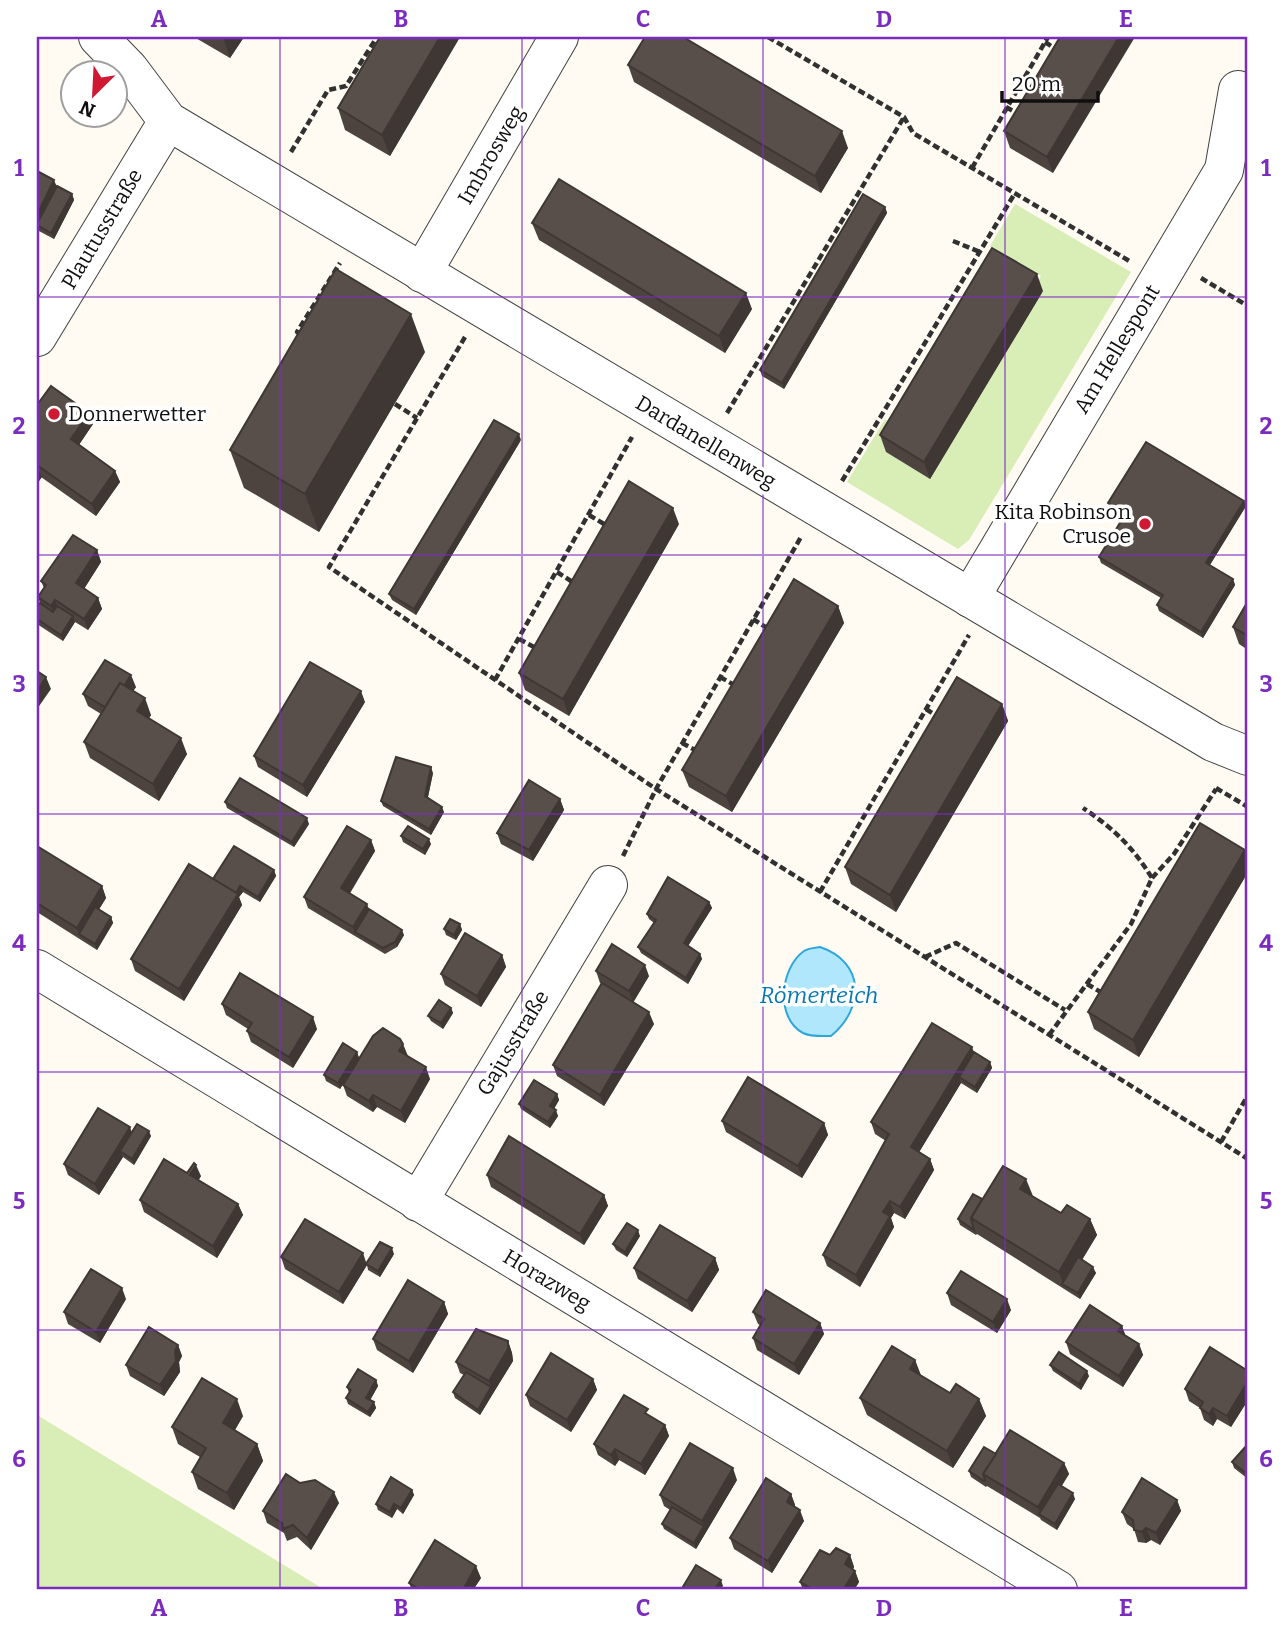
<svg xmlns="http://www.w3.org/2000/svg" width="1285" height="1627" font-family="Bitter,serif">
<rect width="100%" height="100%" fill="#fffbf2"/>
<g fill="#d9eeb6">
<path d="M1015,204L1131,272L969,540L958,549L847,482L885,419L900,428L886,452L930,479L1043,291L1035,286L1041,276L990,246Z"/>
<path d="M37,1415L325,1590H37Z"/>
</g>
<path fill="#b0e7fc" stroke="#30a7db" stroke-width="2" d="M820,947C865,962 865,1008 831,1036C822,1036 811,1037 803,1033C775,1018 780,968 804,951C808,948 815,948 820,947Z"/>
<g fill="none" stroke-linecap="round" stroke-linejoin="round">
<defs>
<g id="minor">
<path d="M98,37L129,69L168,121L1213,742L1248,756"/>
<path d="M422,273L559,37"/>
<path d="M37,337L168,121"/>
<path d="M970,598L1224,170L1238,90"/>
<path d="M37,969L1058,1590"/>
<path d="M418,1202L608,885"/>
</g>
</defs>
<use href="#minor" stroke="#424242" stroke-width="40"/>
<g stroke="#313131" stroke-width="4.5" stroke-dasharray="7 3.5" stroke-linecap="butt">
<path d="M768,37L904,117L913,133L1131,262"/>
<path d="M1045,42L1059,51"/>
<path d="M1006,107L1020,115"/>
<path d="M291,152L328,90L346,86L377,37"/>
<path d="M972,168L1048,37"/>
<path d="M953,241L980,252"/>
<path d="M1201,278L1248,306"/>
<path d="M301,334L297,332L340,263"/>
<path d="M465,337L329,567L656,789L1248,1159"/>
<path d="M395,404L417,418"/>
<path d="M727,413L904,117"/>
<path d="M842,481L1015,193"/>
<path d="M589,515L609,527"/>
<path d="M557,572L574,583"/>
<path d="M753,619L770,630"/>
<path d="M519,639L536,648"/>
<path d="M720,677L738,687"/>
<path d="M495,680L632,437"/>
<path d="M926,709L940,718"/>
<path d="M682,743L697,751"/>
<path d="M1216,788L1248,807"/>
<path d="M623,856L656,789L801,537"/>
<path d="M1152,878L1174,854L1216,789"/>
<path d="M820,892L969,635"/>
<path d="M925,957L956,943L1065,1010"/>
<path d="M1087,984L1104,994"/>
<path d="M1049,1035L1131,924L1152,878C1132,846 1114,829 1083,808"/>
<path d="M1221,1142L1248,1095"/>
</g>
<use href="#minor" stroke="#fff" stroke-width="38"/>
</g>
<g fill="#4d4440">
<path d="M194,37H244L230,58Z"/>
<path d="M380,37H460L390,156L345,130L338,108Z"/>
<path d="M1060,37L1053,173L1010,148L1004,131Z"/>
<path d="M628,65L848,148L821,193L634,82Z"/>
<path d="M37,171L57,186L72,194L74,200L54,239L37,230Z"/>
<path d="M885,207L887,213L784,389L762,376L760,370Z"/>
<path d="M532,223L752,309L725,353L539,240Z"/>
<path d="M1043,291L930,479L886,452L880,435Z"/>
<path d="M425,352L319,532L244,488L230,450Z"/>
<path d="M37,405L93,424L79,445L115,471L120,482L96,516L41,477L37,484Z"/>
<path d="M521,440L416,615L392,600L389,594Z"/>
<path d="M1244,501L1246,506L1210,565L1233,579L1235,585L1203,638L1159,611L1157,605L1161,598L1101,563L1099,557L1124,516L1111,509L1108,503Z"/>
<path d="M679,524L569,716L525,690L519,673Z"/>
<path d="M97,550L101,562L84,589L98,598L102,609L88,630L75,622L63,641L37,624V607L40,603L38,597L44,588L41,581Z"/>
<path d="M1248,601V650L1239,644L1233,627Z"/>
<path d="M838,606L844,623L732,812L689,787L682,770Z"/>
<path d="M136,687L133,691L151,715L149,718L187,754L159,801L90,758L84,742L101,714L88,706L83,694Z"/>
<path d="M365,702L307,797L258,767L254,756Z"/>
<path d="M1002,704L1008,721L896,912L851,884L845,867Z"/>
<path d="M433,773L428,797L444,812L431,835L383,806L381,801Z"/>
<path d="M560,799L564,810L533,861L501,844L497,833Z"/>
<path d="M225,802L309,824L294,847L227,808Z"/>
<path d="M401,836L431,844L425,855L403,842Z"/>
<path d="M371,840L375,851L349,893L369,909L404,935L397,947L385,954L308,908L304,897Z"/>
<path d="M37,846L102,886L106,898L99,909L111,917L113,923L97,950L37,912Z"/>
<path d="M1245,850L1248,858V872L1139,1057L1094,1029L1088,1012Z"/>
<path d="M274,870L276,876L260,902L243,892L239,897L242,905L184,1001L135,971L131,959L213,879Z"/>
<path d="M709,902L712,908L688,946L700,954L702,959L688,984L641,953L638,947L654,923L649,919L647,914Z"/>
<path d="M460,924L462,930L456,940L446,935L444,929Z"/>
<path d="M502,955L506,967L481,1007L445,985L441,974Z"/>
<path d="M596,971L649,976L633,1002L654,1024L604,1106L557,1076L553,1065L602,984L600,983Z"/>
<path d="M222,1004L317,1029L293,1068L251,1042L247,1031L248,1029L226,1015Z"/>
<path d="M451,1008L453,1013L443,1029L431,1021L428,1016Z"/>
<path d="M357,1052L359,1058L340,1089L326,1081L324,1075Z"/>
<path d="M974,1052L990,1062L992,1068L977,1093L961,1083L919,1152L930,1159L934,1170L905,1219L894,1213L891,1218L894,1227L860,1287L827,1266L823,1255L886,1141L875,1134L871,1122Z"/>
<path d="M407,1056L430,1079L405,1123L377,1107L373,1112L347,1096L343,1085Z"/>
<path d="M557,1094L559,1100L554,1109L558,1116L550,1128L521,1109L519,1104Z"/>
<path d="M722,1121L824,1123L828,1135L802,1178L726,1132Z"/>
<path d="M132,1133L151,1136L134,1165L123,1157L99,1195L68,1175L64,1164Z"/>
<path d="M187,1173L201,1176L198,1180L238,1204L243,1215L217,1258L144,1212L140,1200Z"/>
<path d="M487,1175L604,1195L608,1206L584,1245L491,1187Z"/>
<path d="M1032,1196L1061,1213L1090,1219L1097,1235L1082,1260L1096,1273L1080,1299L977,1234L976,1235L960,1225L958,1219L982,1199Z"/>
<path d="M640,1236L627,1257L616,1250L613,1244Z"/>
<path d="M394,1254L380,1277L368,1270L367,1265L343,1304L285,1269L281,1257L367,1264Z"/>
<path d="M715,1258L719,1270L692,1312L638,1279L634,1268Z"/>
<path d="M947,1293L1011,1310L997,1333L951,1305Z"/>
<path d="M126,1299L100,1343L68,1324L64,1312Z"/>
<path d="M444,1302L448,1314L413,1373L377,1350L373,1339Z"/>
<path d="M753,1312L820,1323L824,1334L799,1375L757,1350L753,1338L760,1325L758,1324Z"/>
<path d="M1122,1326L1125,1335L1139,1344L1143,1355L1123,1387L1070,1354L1066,1342Z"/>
<path d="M508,1341L512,1353L513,1361L480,1415L455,1398L453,1392L464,1375L460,1373L456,1362Z"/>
<path d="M178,1345L182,1356L179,1362L180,1372L164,1396L130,1376L126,1365Z"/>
<path d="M915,1360L921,1375L950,1393L979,1399L986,1416L953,1468L867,1415L860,1398Z"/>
<path d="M1050,1365L1089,1376L1081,1390L1053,1371Z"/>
<path d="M1248,1371V1400L1231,1427L1217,1419L1213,1426L1204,1420L1200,1408L1189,1401L1185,1389Z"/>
<path d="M593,1379L597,1390L571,1432L530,1406L526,1395Z"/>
<path d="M376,1380L378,1386L370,1400L374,1402L376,1408L370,1417L348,1404L346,1398L349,1393L347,1387Z"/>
<path d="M243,1416L235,1430L257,1444L263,1461L234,1510L198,1489L192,1472L200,1457L178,1444L172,1427Z"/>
<path d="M650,1416L665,1425L669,1436L645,1475L619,1460L615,1466L598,1455L594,1444Z"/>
<path d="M1248,1444V1479L1234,1468L1232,1462Z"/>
<path d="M996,1454L1064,1463L1069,1474L1061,1486L1075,1499L1057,1530L1041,1520L1040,1518L987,1486L986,1487L971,1477L969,1471Z"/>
<path d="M737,1480L696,1549L664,1529L662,1524L670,1510L664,1506L660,1495Z"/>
<path d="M300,1483L339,1503L311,1550L297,1537L287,1541L284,1533L267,1523L263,1511Z"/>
<path d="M412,1490L414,1495L403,1514L397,1509L392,1518L378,1510L376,1504Z"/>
<path d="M791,1494L795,1505L794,1507L804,1521L772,1573L734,1549L730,1538Z"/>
<path d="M1177,1500L1181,1511L1160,1545L1151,1540L1146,1543L1138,1542L1134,1529L1127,1524L1122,1512Z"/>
<path d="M830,1555H850L854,1567L853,1569L855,1571L859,1582L854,1590H803L800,1582Z"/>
<path d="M481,1578L473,1590H412L409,1583Z"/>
</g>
<g fill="#3e3734">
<path d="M223,37H244L230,58Z"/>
<path d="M440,37H460L390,156L382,135Z"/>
<path d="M1119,37H1135L1053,173L1047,157Z"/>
<path d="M842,131L848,148L821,193L815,176Z"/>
<path d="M54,180L59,192L37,225V215Z"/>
<path d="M72,194L74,200L54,239L51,233Z"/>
<path d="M885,207L887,213L784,389L782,383Z"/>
<path d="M1037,274L1043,291L930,479L924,462Z"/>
<path d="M746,293L752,309L725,353L719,336Z"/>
<path d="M411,314L425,352L319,532L305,494Z"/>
<path d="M89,413L93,424L75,450L71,439Z"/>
<path d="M519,434L521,440L416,615L414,609Z"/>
<path d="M39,471L42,477L37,484V475Z"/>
<path d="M115,471L120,482L96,516L92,504Z"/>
<path d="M1244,501L1246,506L1208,568L1206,563Z"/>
<path d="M673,508L679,524L569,716L563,699Z"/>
<path d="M97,550L101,562L80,595L76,583Z"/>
<path d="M1233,579L1235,585L1203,638L1201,632Z"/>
<path d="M98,598L102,609L88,630L84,619Z"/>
<path d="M55,600L59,612L55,618L51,606Z"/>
<path d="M838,606L844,623L732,812L726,796Z"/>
<path d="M73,616L75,622L63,641L61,635Z"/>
<path d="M131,675L136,687L112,721L108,710Z"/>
<path d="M46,677L51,689L37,709V692Z"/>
<path d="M361,691L365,702L307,797L303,785Z"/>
<path d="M145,698L151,715L143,728L137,711Z"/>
<path d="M1002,704L1008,721L896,912L890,895Z"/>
<path d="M181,738L187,754L159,801L153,784Z"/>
<path d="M431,767L433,773L427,801L425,796Z"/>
<path d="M560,799L564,810L533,861L529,850Z"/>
<path d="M442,807L444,812L431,835L429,829Z"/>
<path d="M307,818L309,824L294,847L292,842Z"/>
<path d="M429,839L431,844L425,855L423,849Z"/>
<path d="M371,840L375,851L346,900L341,888Z"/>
<path d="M1245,850L1248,858V872L1139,1057L1133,1040Z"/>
<path d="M274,870L276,876L260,902L258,897Z"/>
<path d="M102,886L106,898L83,936L79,934L81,940L77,928Z"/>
<path d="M240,886L243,892L239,897L242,905L184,1001L179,989Z"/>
<path d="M709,902L712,908L686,949L684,943Z"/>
<path d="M367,904L371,915L355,932L357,938L353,927Z"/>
<path d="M111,917L113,923L97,950L95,944Z"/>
<path d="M460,924L462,930L456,940L454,935Z"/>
<path d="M402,930L404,935L397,947L395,942Z"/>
<path d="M700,954L702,959L688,984L686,978Z"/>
<path d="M502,955L506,967L481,1007L477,996Z"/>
<path d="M645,965L649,976L633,1003L629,991Z"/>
<path d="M451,1008L453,1013L443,1029L441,1023Z"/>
<path d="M649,1012L654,1024L604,1106L600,1095Z"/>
<path d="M313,1017L317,1029L293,1068L289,1057Z"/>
<path d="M403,1044L408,1056L399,1051Z"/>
<path d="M972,1047L976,1058L959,1077L961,1083L915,1159L911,1147Z"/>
<path d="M357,1052L359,1058L340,1089L338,1083Z"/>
<path d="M990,1062L992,1068L977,1093L975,1087Z"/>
<path d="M426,1067L430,1079L405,1123L401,1111Z"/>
<path d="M557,1094L559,1100L552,1112L550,1106Z"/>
<path d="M373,1095L377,1107L373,1112L369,1101Z"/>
<path d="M37,1098L39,1105L37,1110Z"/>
<path d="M556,1110L558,1116L550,1128L548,1122Z"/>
<path d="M824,1123L828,1135L802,1178L798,1166Z"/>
<path d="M130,1127L134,1139L120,1151L123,1157L99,1195L95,1184Z"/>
<path d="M149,1131L151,1136L134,1165L132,1159Z"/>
<path d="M930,1159L934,1170L905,1219L900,1207Z"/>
<path d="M196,1165L201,1176L195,1187L190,1175Z"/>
<path d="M1026,1179L1033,1196L1020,1189Z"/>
<path d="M604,1195L608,1206L584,1245L580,1234Z"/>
<path d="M890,1201L894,1213L891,1218L894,1227L860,1287L856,1275L883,1212Z"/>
<path d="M238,1204L243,1215L217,1258L213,1246Z"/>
<path d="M1090,1219L1097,1235L1066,1286L1063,1284L1059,1272Z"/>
<path d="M638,1230L640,1236L627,1257L625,1252Z"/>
<path d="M392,1248L394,1254L380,1277L378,1271Z"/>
<path d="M363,1253L367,1265L343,1304L339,1292Z"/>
<path d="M715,1258L719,1270L692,1312L687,1301Z"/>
<path d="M1093,1267L1096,1273L1080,1299L1078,1293Z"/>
<path d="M122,1288L126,1299L100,1343L96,1332Z"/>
<path d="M1007,1299L1011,1310L997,1333L993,1322Z"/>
<path d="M444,1302L448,1314L413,1373L409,1361Z"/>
<path d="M820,1323L824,1334L799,1375L794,1364Z"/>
<path d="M1122,1326L1126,1337L1118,1331Z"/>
<path d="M508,1341L512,1353L513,1361L493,1393L489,1381Z"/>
<path d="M1139,1344L1143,1355L1123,1387L1119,1376Z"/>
<path d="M178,1345L182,1356L179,1362L180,1372L164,1396L160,1385Z"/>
<path d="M915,1360L921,1377L910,1369Z"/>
<path d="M1087,1371L1089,1376L1081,1390L1079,1384Z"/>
<path d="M593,1379L597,1390L571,1432L567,1420Z"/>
<path d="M376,1380L378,1386L368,1404L366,1398Z"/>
<path d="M1248,1381V1400L1231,1427L1227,1416Z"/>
<path d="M491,1387L493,1393L480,1415L478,1410Z"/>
<path d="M237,1399L243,1416L229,1440L223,1423Z"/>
<path d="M979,1399L986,1416L953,1468L947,1451Z"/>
<path d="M374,1402L376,1408L370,1417L368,1412Z"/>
<path d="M1213,1408L1217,1419L1213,1426L1209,1414Z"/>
<path d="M665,1425L669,1436L645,1475L641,1464Z"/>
<path d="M257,1444L263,1461L234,1510L227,1493Z"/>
<path d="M615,1449L619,1460L615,1466L611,1455Z"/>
<path d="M1064,1463L1069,1474L1043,1517L1040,1515L1038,1507Z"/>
<path d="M733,1468L737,1480L696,1549L694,1543L704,1526L702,1521Z"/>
<path d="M412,1490L414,1495L403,1514L401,1508Z"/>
<path d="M334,1492L339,1503L311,1550L307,1538Z"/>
<path d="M1073,1493L1075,1499L1057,1530L1055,1524Z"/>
<path d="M791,1494L795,1505L791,1513L787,1502Z"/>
<path d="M1177,1500L1181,1511L1160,1545L1156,1533Z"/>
<path d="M394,1504L397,1509L392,1518L390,1512Z"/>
<path d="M800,1510L804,1521L772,1573L768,1561Z"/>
<path d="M1146,1528L1151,1540L1146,1543L1142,1532Z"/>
<path d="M850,1555L854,1567L850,1576L845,1564Z"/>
<path d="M476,1566L481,1578L473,1590H463Z"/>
<path d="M855,1571L859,1582L854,1590H843Z"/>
<path d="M721,1580L723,1586L720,1590H714Z"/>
</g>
<g fill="#594f4a" stroke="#3e3734" stroke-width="2">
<path d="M380,37H440L382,135L338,108Z"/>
<path d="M645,37H683L842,131L815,176L628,65Z"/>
<path d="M1060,37H1119L1047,157L1004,131Z"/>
<path d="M37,171L54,180L37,215Z"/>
<path d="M559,179L746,293L719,336L532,223Z"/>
<path d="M57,186L72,194L51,233L37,225V224Z"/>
<path d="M863,194L885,207L782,383L760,370Z"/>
<path d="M992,248L1037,274L924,462L880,435Z"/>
<path d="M336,269L411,314L305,494L230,450Z"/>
<path d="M51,386L89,413L71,439L115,471L92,504L37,465V405Z"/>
<path d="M494,420L519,434L414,609L389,594Z"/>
<path d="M1146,442L1244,501L1206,563L1233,579L1201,632L1157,605L1163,595L1099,557L1126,513L1108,503Z"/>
<path d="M629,481L673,508L563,699L519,673Z"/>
<path d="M73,535L97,550L76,583L98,598L84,619L55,600L51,606L38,597L46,585L41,581Z"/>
<path d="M794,579L838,606L726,796L682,770Z"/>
<path d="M1248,601V636L1233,627Z"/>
<path d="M40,603L53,612L57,606L73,616L61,635L37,619V607Z"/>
<path d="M105,660L131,675L124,686L120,683L105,707L83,694Z"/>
<path d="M310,662L361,691L303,785L254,756Z"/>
<path d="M37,671L46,677L37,692Z"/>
<path d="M957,677L1002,704L890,895L845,867Z"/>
<path d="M120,683L145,698L137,711L181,738L153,784L84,742Z"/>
<path d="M396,757L431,767L425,796L442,807L429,829L381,801Z"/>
<path d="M240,778L307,818L292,842L225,802Z"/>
<path d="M529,780L560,799L529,850L497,833Z"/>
<path d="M1200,823L1245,850L1133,1040L1088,1012Z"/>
<path d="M347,826L371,840L341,888L367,904L353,927L304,897Z"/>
<path d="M408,826L429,839L423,849L401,836Z"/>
<path d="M37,846L102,886L77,928L37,903Z"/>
<path d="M234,846L274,870L258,897L240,886L236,893L213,879Z"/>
<path d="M189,864L238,894L179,989L131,959Z"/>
<path d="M668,877L709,902L684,943L700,954L686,978L638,947L656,920L647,914Z"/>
<path d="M95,907L111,917L95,944L79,934Z"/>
<path d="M369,909L402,930L395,942L383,948L355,932Z"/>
<path d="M450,919L460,924L454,935L444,929Z"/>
<path d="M465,933L502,955L477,996L441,974Z"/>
<path d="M612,944L645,965L629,991L596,971Z"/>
<path d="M240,973L313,1017L289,1057L247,1031L252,1023L222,1004Z"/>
<path d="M602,983L649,1012L600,1095L553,1065Z"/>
<path d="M439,1000L451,1008L441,1023L428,1016Z"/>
<path d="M932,1023L972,1047L911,1147L930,1159L900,1207L890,1201L883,1212L890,1216L856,1275L823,1255L889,1134L871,1122Z"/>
<path d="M383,1028L400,1039L403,1044L399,1051L426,1067L401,1111L373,1095L369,1101L343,1085L373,1036Z"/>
<path d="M343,1043L357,1052L338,1083L324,1075Z"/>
<path d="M974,1052L990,1062L975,1087L959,1077Z"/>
<path d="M748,1077L824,1123L798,1166L722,1121Z"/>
<path d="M534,1080L557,1094L550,1106L556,1110L548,1122L519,1104Z"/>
<path d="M98,1108L130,1127L95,1184L64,1164Z"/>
<path d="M137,1124L149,1131L132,1159L120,1151Z"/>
<path d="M509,1136L604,1195L580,1234L487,1175Z"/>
<path d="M164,1159L187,1173L194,1163L196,1165L190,1175L238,1204L213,1246L140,1200Z"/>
<path d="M1003,1166L1026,1179L1020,1189L1061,1213L1067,1205L1090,1219L1059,1272L971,1218Z"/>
<path d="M973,1194L982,1199L971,1218L974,1230L958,1219Z"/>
<path d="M305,1219L363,1253L339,1292L281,1257Z"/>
<path d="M627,1223L638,1230L625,1252L613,1244Z"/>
<path d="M660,1225L715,1258L687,1301L634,1268Z"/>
<path d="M380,1242L392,1248L378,1271L366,1264Z"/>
<path d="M1078,1257L1093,1267L1078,1293L1062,1284Z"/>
<path d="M91,1269L122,1288L96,1332L64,1312Z"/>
<path d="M961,1271L1007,1299L993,1322L947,1293Z"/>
<path d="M408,1280L444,1302L409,1361L373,1339Z"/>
<path d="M766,1290L820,1323L794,1364L753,1338L764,1319L753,1312Z"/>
<path d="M1090,1305L1122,1326L1118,1331L1139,1344L1119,1376L1066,1342Z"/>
<path d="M149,1327L178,1345L175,1351L176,1361L160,1385L126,1365Z"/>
<path d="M476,1329L508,1341V1349L489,1381L456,1362Z"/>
<path d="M892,1346L915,1360L910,1369L950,1393L956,1384L979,1399L947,1451L860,1398Z"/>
<path d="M1210,1347L1248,1371V1381L1227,1416L1213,1408L1209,1414L1200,1408L1203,1402L1185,1389Z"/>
<path d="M1059,1352L1087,1371L1079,1384L1050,1365Z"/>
<path d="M551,1353L593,1379L567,1420L526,1395Z"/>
<path d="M358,1369L376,1380L366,1398L374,1402L368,1412L346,1398L351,1390L347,1387Z"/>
<path d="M466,1372L491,1387L478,1410L453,1392Z"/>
<path d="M202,1378L237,1399L223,1423L257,1444L227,1493L192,1472L206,1448L172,1427Z"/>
<path d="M624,1395L648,1409L645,1413L665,1425L641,1464L615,1449L611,1455L594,1444Z"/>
<path d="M1010,1430L1064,1463L1038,1507L983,1474Z"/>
<path d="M690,1443L733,1468L702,1521L660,1495Z"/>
<path d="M1248,1444V1475L1232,1462Z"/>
<path d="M984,1447L996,1454L983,1474L985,1480L984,1481L969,1471Z"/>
<path d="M286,1474L300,1483L315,1480L334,1492L307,1538L293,1525L283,1529L282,1523L263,1511Z"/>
<path d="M391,1477L412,1490L401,1508L394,1504L390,1512L376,1504Z"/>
<path d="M766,1478L791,1494L787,1502L800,1510L768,1561L730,1538Z"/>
<path d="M1142,1478L1177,1500L1156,1533L1146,1528L1142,1532L1134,1530L1133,1520L1122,1512Z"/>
<path d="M1058,1484L1073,1493L1055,1524L1039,1514Z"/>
<path d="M672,1507L704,1526L694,1543L662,1524Z"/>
<path d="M435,1540L476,1566L463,1590H421L409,1583Z"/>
<path d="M836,1548L850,1555L845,1564L855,1571L843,1590H814L800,1582L820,1550L830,1555Z"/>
<path d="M696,1565L721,1580L714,1590H681Z"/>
</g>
<path fill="none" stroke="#7b2cbf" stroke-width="2" stroke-opacity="0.55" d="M280,37V1590M522,37V1590M763,37V1590M1005,37V1590M37,297H1248M37,555H1248M37,814H1248M37,1072H1248M37,1330H1248"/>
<g fill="#cf1832" stroke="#fff" stroke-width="2.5">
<circle cx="54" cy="414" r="7"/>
<circle cx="1145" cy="524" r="7"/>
</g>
<g text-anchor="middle" stroke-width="7" stroke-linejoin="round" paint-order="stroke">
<g font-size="21" fill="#0f0f0f" stroke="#fff">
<text transform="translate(491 155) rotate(-60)" y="7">Imbrosweg</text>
<text transform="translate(102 229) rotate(-59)" y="7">Plautusstraße</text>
<text transform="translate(1117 349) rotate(-59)" y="7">Am Hellespont</text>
<text transform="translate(706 442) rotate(31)" y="7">Dardanellenweg</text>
<text transform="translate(513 1043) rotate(-59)" y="7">Gajusstraße</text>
<text transform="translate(547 1280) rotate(31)" y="7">Horazweg</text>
</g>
<g font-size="21" fill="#0f0f0f" stroke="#fff" text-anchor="start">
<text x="68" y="421">Donnerwetter</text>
<text x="1131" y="519" text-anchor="end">Kita Robinson<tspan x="1131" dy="24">Crusoe</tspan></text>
</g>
<g font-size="23" font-style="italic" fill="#0a77af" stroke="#fff">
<text x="819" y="1003">Römerteich</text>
</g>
</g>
<rect width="1285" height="1627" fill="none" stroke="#ffffff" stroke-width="77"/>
<g transform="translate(94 94) rotate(204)"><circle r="33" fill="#ffffff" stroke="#9f9f9f" stroke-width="2"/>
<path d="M0-5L12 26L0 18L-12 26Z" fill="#cf1832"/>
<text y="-10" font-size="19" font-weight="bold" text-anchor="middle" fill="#0f0f0f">N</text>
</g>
<path d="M1002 91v10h96v-10" fill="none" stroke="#0f0f0f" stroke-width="3.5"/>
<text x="1012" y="91" font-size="21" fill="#0f0f0f" stroke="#ffffff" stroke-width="5" paint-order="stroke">20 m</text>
<rect x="38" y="38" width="1208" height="1550" fill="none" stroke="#7b2cbf" stroke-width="2.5"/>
<g font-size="23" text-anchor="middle" font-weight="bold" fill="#7b2cbf">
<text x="159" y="27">A</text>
<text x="401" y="27">B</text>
<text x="643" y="27">C</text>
<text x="884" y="27">D</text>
<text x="1126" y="27">E</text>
<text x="19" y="176">1</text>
<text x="1266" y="176">1</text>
<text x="19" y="434">2</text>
<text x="1266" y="434">2</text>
<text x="19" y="692">3</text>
<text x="1266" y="692">3</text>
<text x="19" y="951">4</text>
<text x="1266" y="951">4</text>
<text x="19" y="1209">5</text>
<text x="1266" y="1209">5</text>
<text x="19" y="1467">6</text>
<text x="1266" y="1467">6</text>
<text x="159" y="1616">A</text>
<text x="401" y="1616">B</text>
<text x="643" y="1616">C</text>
<text x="884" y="1616">D</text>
<text x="1126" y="1616">E</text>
</g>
</svg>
